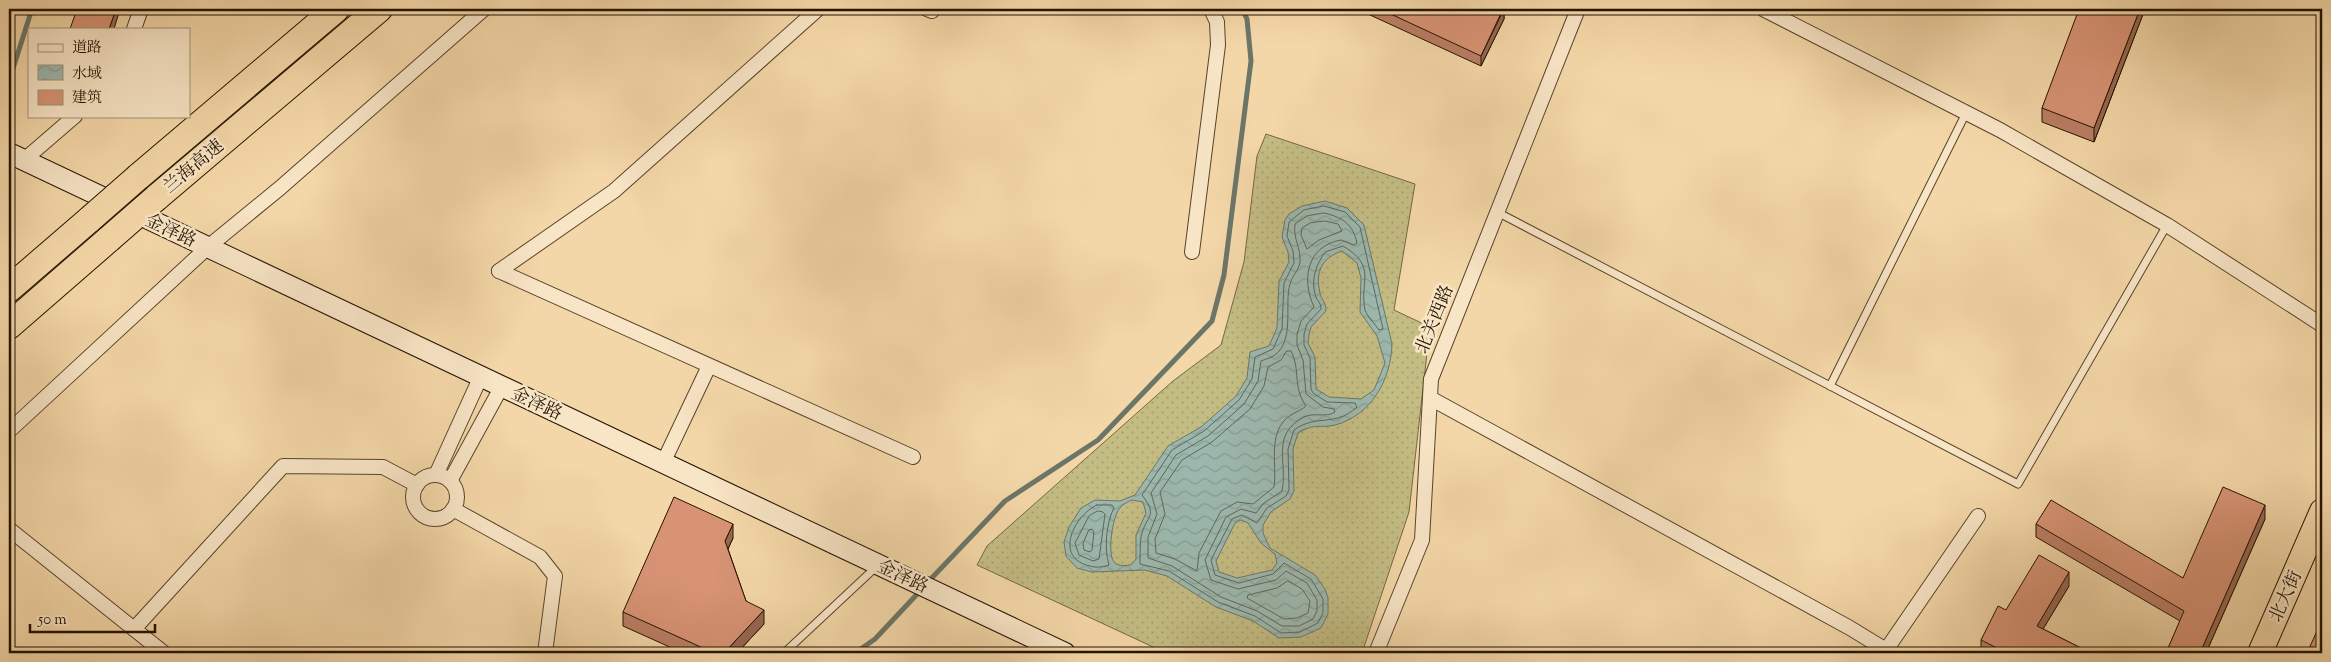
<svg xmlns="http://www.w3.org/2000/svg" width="2331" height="662" font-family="'Sorts Mill Goudy','Noto Serif SC',serif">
<defs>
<pattern id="grass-dots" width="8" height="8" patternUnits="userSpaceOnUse" patternTransform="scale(1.25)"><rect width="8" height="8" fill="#c3bc83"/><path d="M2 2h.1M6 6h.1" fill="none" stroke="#a7a16f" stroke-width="1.8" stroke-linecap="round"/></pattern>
<pattern id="water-waves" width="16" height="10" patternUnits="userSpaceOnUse" patternTransform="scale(1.25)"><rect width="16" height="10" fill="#9cb8ae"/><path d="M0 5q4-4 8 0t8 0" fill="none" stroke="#869d94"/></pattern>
</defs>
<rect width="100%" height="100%" fill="#f4d7a8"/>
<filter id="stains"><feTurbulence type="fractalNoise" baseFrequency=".004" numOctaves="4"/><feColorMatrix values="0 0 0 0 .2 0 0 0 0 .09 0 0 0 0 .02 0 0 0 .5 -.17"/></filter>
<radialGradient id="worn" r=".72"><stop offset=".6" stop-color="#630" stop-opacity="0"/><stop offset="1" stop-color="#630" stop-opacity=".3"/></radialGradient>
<path fill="url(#grass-dots)" stroke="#746842" d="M1266,134L1415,184L1394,310L1430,327L1409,512L1362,653H1166L977,565L987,546L1173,381L1221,345L1244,262L1257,156Z"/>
<path fill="url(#water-waves)" stroke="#6c7668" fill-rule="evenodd" d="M1325,201L1347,208L1364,225L1392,344C1391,379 1372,415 1335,425C1318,429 1317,422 1298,433L1293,449L1294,491L1290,499L1271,512L1263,525V533L1270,548L1315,575L1325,589L1328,598V614L1321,628L1301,637L1279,638L1253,621L1216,607L1167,576L1145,570L1092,572L1077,568L1066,556L1064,542L1069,527L1081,508L1095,500L1120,501L1135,495L1168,446L1201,427L1236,396L1247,378L1250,352L1269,346L1277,328L1279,281L1289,262L1288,252L1282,237L1285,220L1289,214L1302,206ZM1342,251L1357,263L1361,278L1360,312L1377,336L1385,363L1374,390L1361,399L1329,397L1316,389L1315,357L1308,343L1309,335L1311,327L1326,311C1326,301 1321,300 1320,293C1315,271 1322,258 1342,251ZM1132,500L1143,502L1146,513L1136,535V559L1131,565C1126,565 1120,567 1115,563C1107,557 1112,522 1117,513C1120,506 1125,503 1132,500ZM1241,520L1248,523L1261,543L1275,554L1277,563L1272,570L1237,578L1219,572L1216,561L1235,523Z"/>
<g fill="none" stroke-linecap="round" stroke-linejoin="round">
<g stroke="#606657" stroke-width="1">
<path d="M1324,206L1345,212L1360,227L1383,329L1379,330C1375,324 1367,316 1365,310C1359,281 1378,267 1343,246L1325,252C1316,265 1311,279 1315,294C1316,300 1321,302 1321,309L1307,324L1304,334V345L1310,358L1311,389L1313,393L1327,402L1355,403L1357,407C1334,428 1318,413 1294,430L1288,449L1289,490L1286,496L1267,508L1257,523L1242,515L1232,519L1211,560L1215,575L1239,583L1273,574L1284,563L1311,579L1323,599V613L1318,623L1300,632L1281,633L1255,616L1218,602L1169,571L1140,564C1140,556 1140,545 1141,537C1146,514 1159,517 1142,495L1172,450L1204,431L1239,400L1252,379L1255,357L1273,349L1282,329L1284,283L1294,263L1293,251L1287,236L1289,222L1304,210Z"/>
<path d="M1324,213C1342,217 1353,224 1357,243L1354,245L1341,240C1307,246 1301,279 1314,307L1301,321L1297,334V345L1303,360L1306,394L1323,407L1334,409L1335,412C1326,418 1314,412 1304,417C1270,435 1288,462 1282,491L1264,503L1256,513L1241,509L1226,517L1205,560L1211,580L1238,589L1276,580L1286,571L1307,583L1317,600V611L1313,619L1299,626H1282L1257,611L1221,597L1172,566L1148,558V537L1157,514L1151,493L1176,455L1208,436L1244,404L1258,381L1261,361C1265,359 1271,358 1275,355C1295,340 1284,303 1290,284C1292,276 1299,270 1300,262C1301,248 1293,239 1295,224L1307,216Z"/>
<path d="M1325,221L1338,224L1342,231L1319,240L1307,249L1301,235L1302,228L1310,223Z"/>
<path d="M1287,351H1291C1301,371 1292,386 1306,406C1299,412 1289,414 1283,422C1269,440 1277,466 1274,487L1253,504L1237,502L1221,511L1199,553L1197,571L1175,559L1156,553L1155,539L1165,514L1160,492L1182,460L1212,442L1250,409L1264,386L1268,367L1281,360Z"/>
<path d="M1097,505H1112L1114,508C1106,523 1104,549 1109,565C1104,567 1096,568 1090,566C1053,558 1074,515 1097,505Z"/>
<path d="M1098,511L1103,512L1105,514L1099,559L1093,561L1079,555L1075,543L1089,516Z"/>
<path d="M1089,530L1092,529L1094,532L1092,550L1090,552L1084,550L1083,544Z"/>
<path d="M1288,581L1302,589L1310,601L1308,613L1297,618L1284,619L1247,598L1248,595L1277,588Z"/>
</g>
<g stroke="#6c7668" stroke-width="5">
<path d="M9,81L32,9"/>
<path d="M927,583L1005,501L1098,440L1212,321L1224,275L1251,61L1247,19L1242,9"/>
<path d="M855,653L875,639L921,590"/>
</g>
<defs>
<g id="service">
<path d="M1497,212L2018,484L2167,225"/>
<path d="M1830,386L1966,113"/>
<path d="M784,653L876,567"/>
</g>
<g id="minor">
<path d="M927,9L932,11"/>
<path d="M1763,9L2000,130L2167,225L2322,325"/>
<path d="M134,29L141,9"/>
<path d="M24,160L75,116"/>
<path d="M1192,252L1218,45L1217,22L1211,9"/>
<path d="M499,271L913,457"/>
<path d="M499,271L614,191L818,9"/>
<path d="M1430,398L1850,628L1886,650"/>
<path d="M9,431L208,247L280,188L484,9"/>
<path d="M663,463L709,366"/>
<path d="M436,475L481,376"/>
<circle cx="435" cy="497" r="22"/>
<path d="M450,481L502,386"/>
<path d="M453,509L540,557L555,576L545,653"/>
<path d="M9,529L164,653"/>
<path d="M134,629L283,466L383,467L417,485"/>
<path d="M1376,653L1422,540L1431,379L1578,9"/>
<path d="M1884,653L1978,516"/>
</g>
<path id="secondary" d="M9,153L1065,653"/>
<path id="trunk" d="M2260,653L2322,511"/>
<g id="motorway">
<path d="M138,177L336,9"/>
<path d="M156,198L379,9"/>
<path d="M9,289L90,219"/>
<path d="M9,326L109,239"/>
</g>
</defs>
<use href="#service" stroke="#58442a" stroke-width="9"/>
<use href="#minor" stroke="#58442a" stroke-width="16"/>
<use href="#secondary" stroke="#241300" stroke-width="22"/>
<use href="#trunk" stroke="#241300" stroke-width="26"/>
<use href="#motorway" stroke="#241300" stroke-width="28"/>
<use href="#service" stroke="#f8e5c6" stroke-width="7"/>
<use href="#minor" stroke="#f8e5c6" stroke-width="14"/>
<use href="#secondary" stroke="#f8e5c6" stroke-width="20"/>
<use href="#trunk" stroke="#f4d7a8" stroke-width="24"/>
<use href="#motorway" stroke="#f4d7a8" stroke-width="26"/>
<defs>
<g id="motorway-bridge">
<path d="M90,219L138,177"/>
<path d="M109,239L156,198"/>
</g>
</defs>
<use href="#motorway-bridge" stroke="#241300" stroke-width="28" stroke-linecap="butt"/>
<use href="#motorway-bridge" stroke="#f4d7a8" stroke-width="26"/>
</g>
<g fill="#ba7e65" stroke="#241300">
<path d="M1357,9H1504V19L1481,66Z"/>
<path d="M2145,9L2094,142L2042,122V108Z"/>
<path d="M2265,519L2206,653H2166L2180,621L2036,537V524L2183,578Z"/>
<path d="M733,538L728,549L746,601L764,624L737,653H683L623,626V612Z"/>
<path d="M2069,586L2043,629L2091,653H1981V640L2006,610Z"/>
</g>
<g fill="#976752" stroke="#241300">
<path d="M116,9H120L114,29H109Z"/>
<path d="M1504,9V19L1481,66V56Z"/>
<path d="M2140,9H2145L2094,142V128Z"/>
<path d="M2265,505V519L2206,653H2200Z"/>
<path d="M733,524V538L725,555V541Z"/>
<path d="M2069,572V586L2037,639V626Z"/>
<path d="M764,610V624L737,653H724Z"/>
</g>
<g fill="#d89375" stroke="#241300">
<path d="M77,9H116L109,29H70Z"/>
<path d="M1380,9H1503L1481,56Z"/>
<path d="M2079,9H2140L2094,128L2042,108Z"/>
<path d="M2223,487L2265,505L2200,653H2166L2184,611L2036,524L2051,500L2183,578Z"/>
<path d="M674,497L733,524L725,541L746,601L764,610L724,653H714L623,612Z"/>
<path d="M2039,555L2069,572L2037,626L2091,653H2007L1981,640L1998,606L2006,610Z"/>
<path d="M2322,620V653H2307Z"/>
</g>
<g text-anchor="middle" stroke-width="5" stroke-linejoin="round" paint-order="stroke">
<g font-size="18" fill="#241300" stroke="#f8e5c6">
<text transform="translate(193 166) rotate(-40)" y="6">兰海高速</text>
<text transform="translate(171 230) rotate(25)" y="6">金泽路</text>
<text transform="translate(1434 319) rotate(-68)" y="6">北关西路</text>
<text transform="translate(537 403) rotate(25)" y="6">金泽路</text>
<text transform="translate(903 576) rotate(25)" y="6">金泽路</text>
<text transform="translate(2285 596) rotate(-66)" y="6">北大街</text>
</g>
</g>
<rect width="2331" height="662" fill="none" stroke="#f4d7a8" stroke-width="30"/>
<rect x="10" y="10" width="2311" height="642" fill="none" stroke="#241300" stroke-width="2.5"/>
<rect x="15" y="15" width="2301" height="632" fill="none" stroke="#241300"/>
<rect x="28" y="28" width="162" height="90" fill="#f8e5c6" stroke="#a39177"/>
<rect x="38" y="44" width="25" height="8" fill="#f8e5c6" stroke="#a39177"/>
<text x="72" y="52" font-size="15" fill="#241300">道路</text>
<rect x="38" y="65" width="25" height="15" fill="url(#water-waves)" stroke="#a39177"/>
<text x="72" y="78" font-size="15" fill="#241300">水域</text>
<rect x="38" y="90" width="25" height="15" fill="#d89375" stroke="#a39177"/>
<text x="72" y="102" font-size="15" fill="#241300">建筑</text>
<path d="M30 624v8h125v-8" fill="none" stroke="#241300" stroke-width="2.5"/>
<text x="38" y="624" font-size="15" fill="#241300" stroke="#f8e5c6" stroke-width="4" paint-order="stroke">50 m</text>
<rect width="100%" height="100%" filter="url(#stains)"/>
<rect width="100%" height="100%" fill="url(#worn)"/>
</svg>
